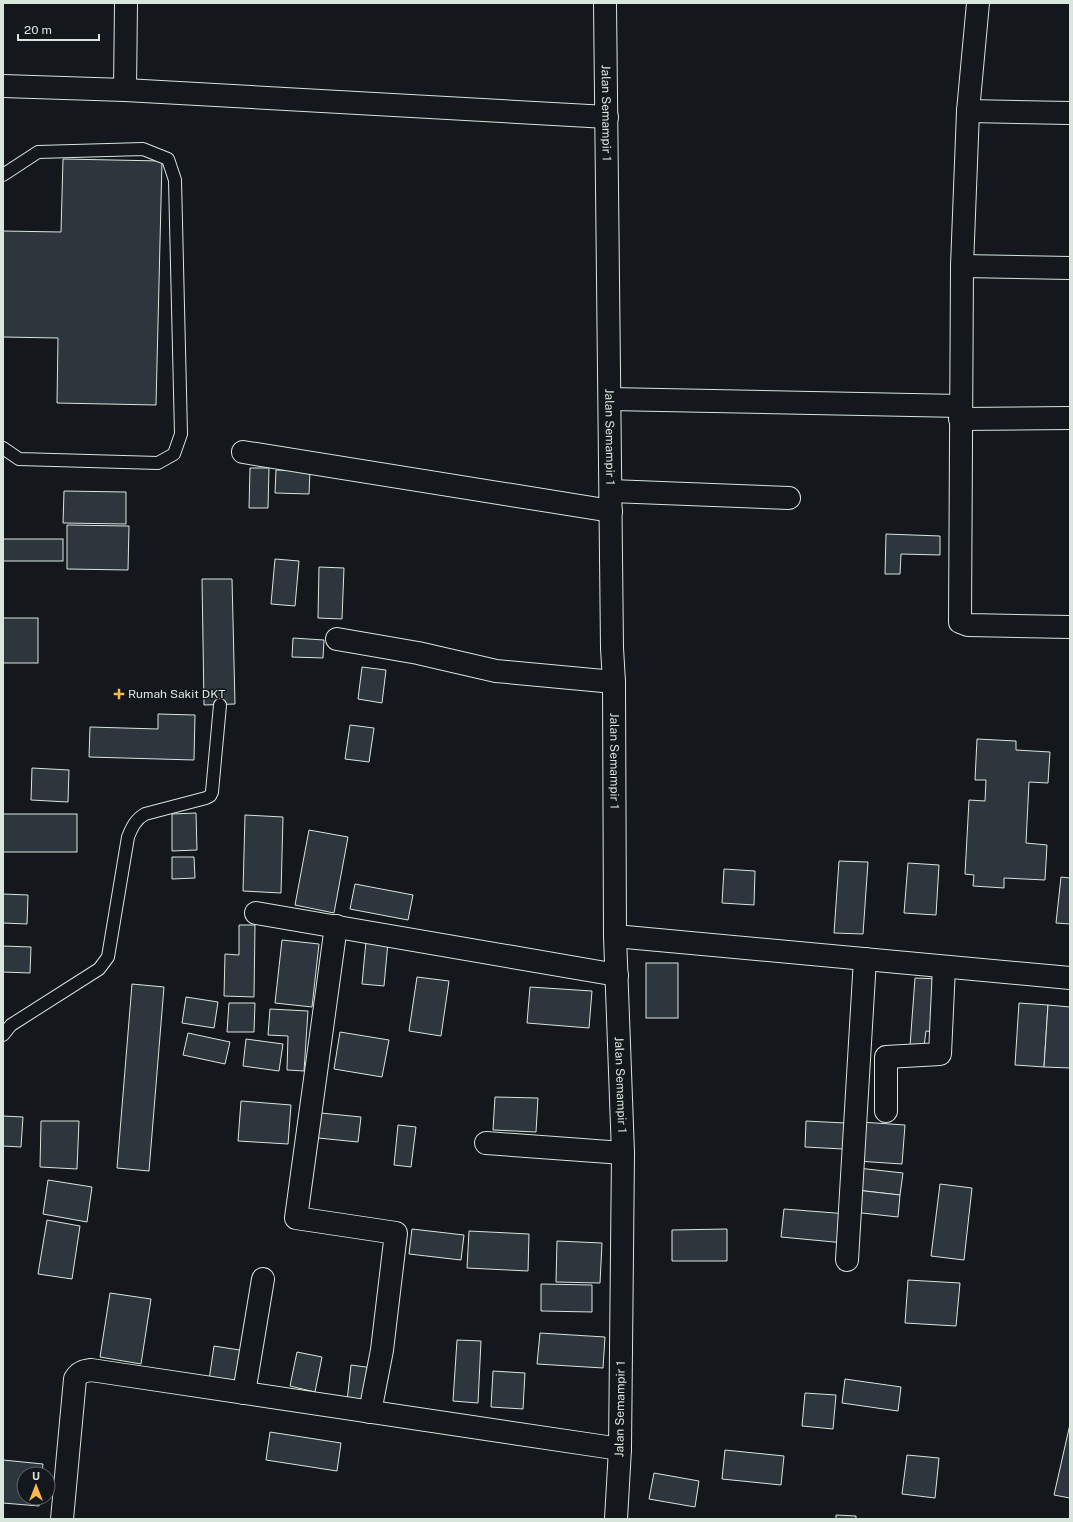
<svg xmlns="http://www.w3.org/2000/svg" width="1073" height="1522" font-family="'Public Sans',sans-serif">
<rect width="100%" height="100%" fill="#14181c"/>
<g fill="#2c363c" stroke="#d8e6dc">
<path d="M63,159L162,161L156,405L57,403L58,338L3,337V231L61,232Z"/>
<path d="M250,468H269L268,508H249Z"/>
<path d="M276,470L310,471L309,494L275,493Z"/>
<path d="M64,491L126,492V524L63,523Z"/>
<path d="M67,525L129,526L128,570L67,569Z"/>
<path d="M886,534L940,536V555L901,554L900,574H885Z"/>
<rect x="3" y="539" width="60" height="22"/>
<path d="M275,559L299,561L295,606L271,604Z"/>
<path d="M319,567L344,568L342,619L318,618Z"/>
<path d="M202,579H232L235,704L204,705Z"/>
<rect x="3" y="618" width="35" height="45"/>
<path d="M293,638L324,640L323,658L292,657Z"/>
<path d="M362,667L386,670L382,703L358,699Z"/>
<path d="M158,714L195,715L194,760L89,757L90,727L158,729Z"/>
<path d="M350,725L374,728L369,762L345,759Z"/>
<path d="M977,739L1016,741V750L1050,752L1048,783L1029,782L1026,843L1047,845L1045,880L1004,878V888L973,886L974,875L965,874L969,800L985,801L986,780H975Z"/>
<path d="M32,768L69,770L68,802L31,800Z"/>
<path d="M196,813L197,850L172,851V814Z"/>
<rect x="3" y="814" width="74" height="38"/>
<path d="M245,815L283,817L281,893L243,891Z"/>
<path d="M309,830L348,837L334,913L295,905Z"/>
<path d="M172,857H194L195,878L172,879Z"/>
<path d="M839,861L868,862L863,934L834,933Z"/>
<path d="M908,863L939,865L936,915L904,913Z"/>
<path d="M724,869L755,871L754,905L722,903Z"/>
<path d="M1061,877L1070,878V924L1056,923Z"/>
<path d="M355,884L413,895L408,920L350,909Z"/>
<path d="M3,894L28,895L27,924L3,923Z"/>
<path d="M239,925H255L254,997L224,996L225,954L239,955Z"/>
<path d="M282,940L319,944L312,1007L275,1003Z"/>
<path d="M366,941L388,942L384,986L362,984Z"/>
<path d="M3,946L31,947L30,973L3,972Z"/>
<rect x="646" y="963" width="32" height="55"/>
<path d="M417,977L449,981L441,1036L409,1031Z"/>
<path d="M915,978L940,979L936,1032L926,1031L924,1047L910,1046Z"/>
<path d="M132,984L164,987L149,1171L117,1168Z"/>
<path d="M530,987L592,991L589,1028L527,1023Z"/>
<path d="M186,997L218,1002L214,1028L182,1023Z"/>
<path d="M229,1003H255L254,1032H227Z"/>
<path d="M1019,1003L1048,1005L1044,1067L1015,1065Z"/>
<path d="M1048,1005L1070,1007V1068L1044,1067Z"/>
<path d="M270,1009L308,1011L304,1071L287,1070L288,1036L268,1035Z"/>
<path d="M340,1032L389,1040L382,1077L334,1069Z"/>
<path d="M188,1033L230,1042L225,1064L183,1055Z"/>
<path d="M246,1039L283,1044L279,1071L243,1066Z"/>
<path d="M495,1097L538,1098L536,1132L493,1130Z"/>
<path d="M241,1101L291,1105L288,1144L238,1141Z"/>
<path d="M321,1113L361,1117L358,1142L318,1138Z"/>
<path d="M3,1116L23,1117L21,1147L3,1146Z"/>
<path d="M41,1121H79L77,1169L40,1167Z"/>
<path d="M806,1121L845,1123L843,1149L805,1147Z"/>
<path d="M861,1122L905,1125L902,1164L857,1161Z"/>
<path d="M398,1125L416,1127L411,1167L394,1165Z"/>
<path d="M858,1168L903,1173L900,1195L856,1190Z"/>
<path d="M48,1180L92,1187L87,1222L43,1214Z"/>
<path d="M940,1184L972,1188L964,1260L931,1256Z"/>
<path d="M856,1190L900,1195L898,1217L853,1212Z"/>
<path d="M784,1209L848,1214L845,1243L781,1237Z"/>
<path d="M47,1220L80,1226L72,1279L38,1274Z"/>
<path d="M412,1229L464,1235L461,1260L409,1254Z"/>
<path d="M727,1229V1261H672V1230Z"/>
<path d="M469,1231L529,1234L528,1271L467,1268Z"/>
<path d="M557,1241L602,1243L600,1283L556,1282Z"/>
<path d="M908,1280L960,1283L956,1326L905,1323Z"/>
<path d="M541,1284L592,1285V1312L541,1311Z"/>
<path d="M110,1293L151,1299L141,1364L100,1357Z"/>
<path d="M540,1333L605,1337L603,1368L537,1364Z"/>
<path d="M457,1340L481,1341L478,1403L453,1401Z"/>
<path d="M214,1346L246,1351L242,1384L209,1380Z"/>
<path d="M297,1352L322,1357L315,1392L290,1386Z"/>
<path d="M351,1365L373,1368L369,1404L347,1401Z"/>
<path d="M493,1371L525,1373L523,1409L491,1407Z"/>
<path d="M845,1379L901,1387L898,1411L842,1403Z"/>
<path d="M805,1393L836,1395L833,1429L802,1426Z"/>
<path d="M1070,1424V1498L1054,1495Z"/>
<path d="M270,1432L341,1443L337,1471L266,1460Z"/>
<path d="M725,1450L784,1456L781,1485L722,1479Z"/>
<path d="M907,1455L939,1458L935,1498L902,1494Z"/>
<path d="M3,1460L43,1464L42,1474H24V1498H40L39,1506L3,1503Z"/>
<path d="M654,1473L699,1481L695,1507L649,1499Z"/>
<path d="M836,1515L856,1516V1519H836Z"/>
</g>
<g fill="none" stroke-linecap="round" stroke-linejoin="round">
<defs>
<g id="lane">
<path d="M3,175L38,152L143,149L168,159L175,180L181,434L174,454L158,463L19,459L3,448"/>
<path d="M3,1035L11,1025L99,969L108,957L128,837C132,827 136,819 145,814L206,798L210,796L212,792L220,705"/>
</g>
<g id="street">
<path d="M978,3L968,111L962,266L960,622L968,625L1070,627"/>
<path d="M3,86L125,90L126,3"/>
<path d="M125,90L607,117"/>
<path d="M968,111L1070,113"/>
<path d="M962,266L1070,268"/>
<path d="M610,399L961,406"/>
<path d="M960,419L1070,418"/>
<path d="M243,452L611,511"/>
<path d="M611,491L789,498"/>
<path d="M337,639L418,653L496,671L614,682"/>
<path d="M256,913L617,975"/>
<path d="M336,926L296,1218L396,1233L382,1350L370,1412"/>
<path d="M615,936L1070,978"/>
<path d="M886,1111V1057L940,1054L944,967"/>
<path d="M486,1143L623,1153"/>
<path d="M847,1260L865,959"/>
<path d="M244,1393L263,1279"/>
<path d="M62,1519L75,1379C79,1372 84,1371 91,1370L620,1449"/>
</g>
<g id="secondary">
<path id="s1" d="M605,3L612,648L614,682L615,936L623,1153L620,1449L616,1519"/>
</g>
</defs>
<use href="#lane" stroke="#d8e6dc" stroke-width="14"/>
<use href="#street" stroke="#d8e6dc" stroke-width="24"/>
<use href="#secondary" stroke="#d8e6dc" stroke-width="24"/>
<use href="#lane" stroke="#14181c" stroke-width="12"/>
<use href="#street" stroke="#14181c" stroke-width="22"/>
<use href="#secondary" stroke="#14181c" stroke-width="22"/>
</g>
<path fill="#ffb74d" stroke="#14181c" stroke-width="1.5" d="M117 688h4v4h4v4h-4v4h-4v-4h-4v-4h4z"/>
<g text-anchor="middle" stroke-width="3" stroke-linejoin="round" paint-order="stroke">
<g font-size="12" fill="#d8e6dc" stroke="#14181c">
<text dy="4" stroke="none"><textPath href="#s1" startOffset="110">Jalan Semampir 1</textPath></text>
<text dy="4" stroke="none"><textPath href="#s1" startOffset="434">Jalan Semampir 1</textPath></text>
<text dy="4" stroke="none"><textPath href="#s1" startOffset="758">Jalan Semampir 1</textPath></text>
<text dy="4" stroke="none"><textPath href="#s1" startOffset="1082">Jalan Semampir 1</textPath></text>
<text transform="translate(620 1409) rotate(-89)" y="4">Jalan Semampir 1</text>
</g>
<g font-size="12" fill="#d8e6dc" stroke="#14181c" text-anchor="start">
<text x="128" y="698">Rumah Sakit DKT</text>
</g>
</g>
<rect width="1073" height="1522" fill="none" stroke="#d8e6dc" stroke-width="8"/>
<g transform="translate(36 1486)"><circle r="19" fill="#14181c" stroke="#626a69"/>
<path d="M0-3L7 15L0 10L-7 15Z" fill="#ffb74d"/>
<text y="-6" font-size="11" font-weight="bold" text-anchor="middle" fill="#d8e6dc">U</text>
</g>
<path d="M18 34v6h81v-6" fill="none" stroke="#d8e6dc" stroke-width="2"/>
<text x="24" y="34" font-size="12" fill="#d8e6dc" stroke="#14181c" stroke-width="3" paint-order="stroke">20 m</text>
</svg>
